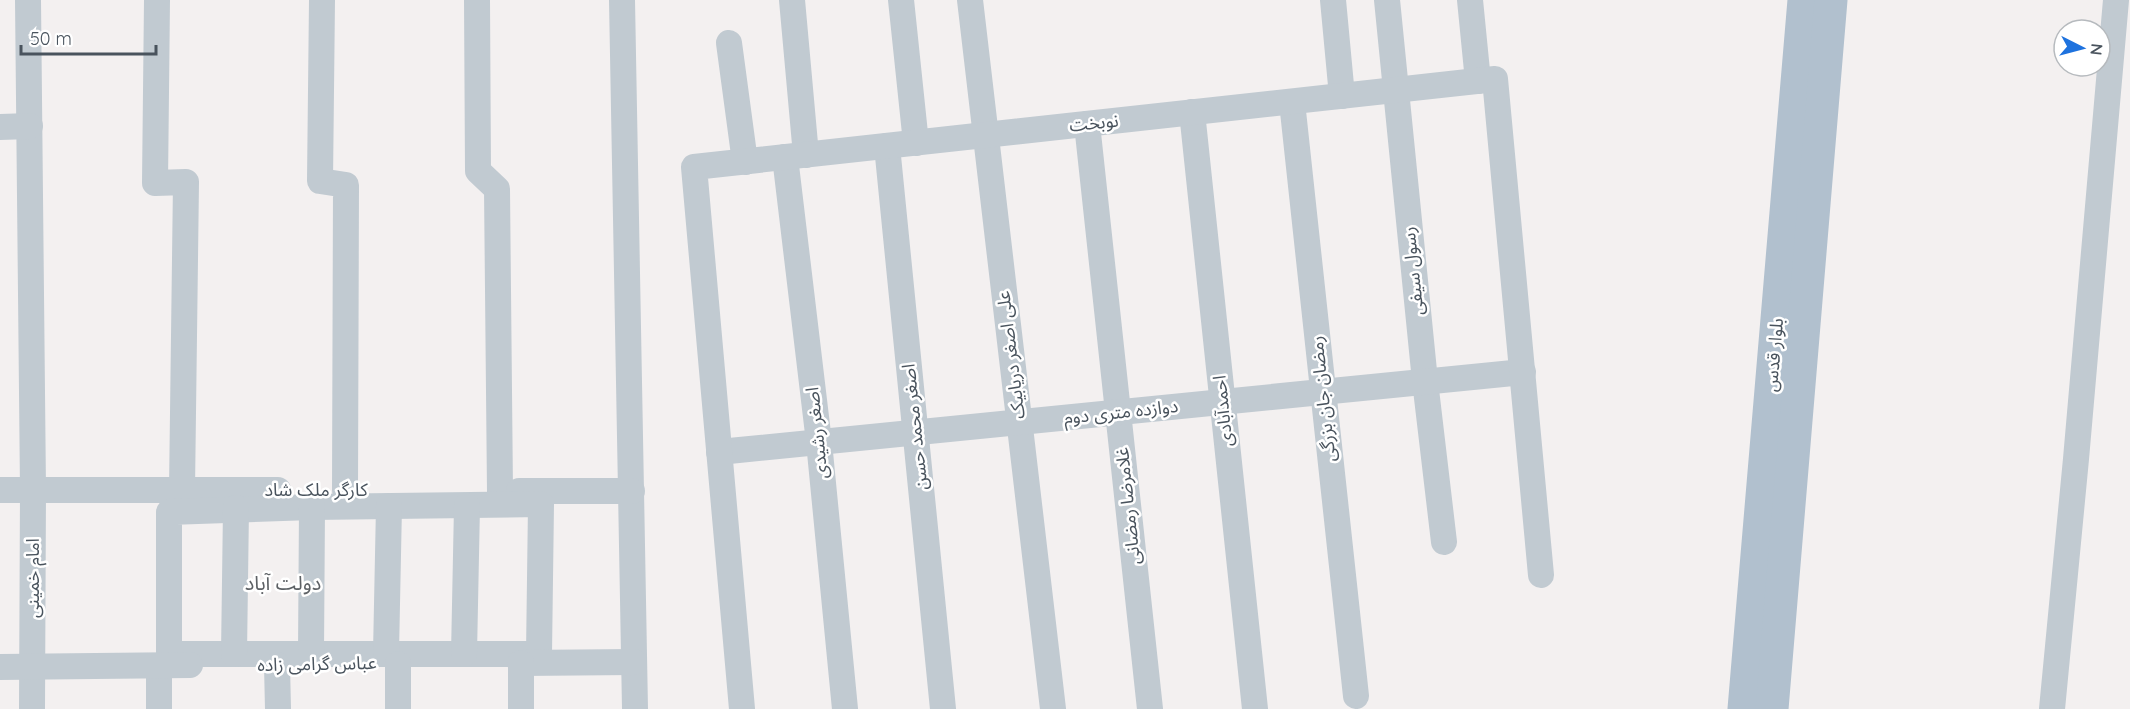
<svg xmlns="http://www.w3.org/2000/svg" width="2130" height="709" font-family="Quicksand,'Noto Sans Arabic',sans-serif">
<rect width="100%" height="100%" fill="#f3f0f0"/>
<g fill="none" stroke-linecap="round" stroke-linejoin="round">
<g stroke="#c1cad1" stroke-width="26">
<path d="M28,0L33,490L32,709"/>
<path d="M157,0L155,183L186,182L182,490"/>
<path d="M322,0L320,181L346,185L345,490"/>
<path d="M477,0L478,171L497,189L500,491"/>
<path d="M622,0L635,709"/>
<path d="M792,0L806,155"/>
<path d="M901,0L916,143"/>
<path d="M970,0L1053,709"/>
<path d="M1333,0L1342,96"/>
<path d="M1387,0L1425,381L1444,542"/>
<path d="M1470,0L1478,81"/>
<path d="M729,43L745,162"/>
<path d="M1292,102L1356,696"/>
<path d="M1192,112L1255,709"/>
<path d="M1087,124L1150,709"/>
<path d="M0,127L30,126"/>
<path d="M887,146L943,709"/>
<path d="M785,157L819,442L845,709"/>
<path d="M719,452L1523,372"/>
<path d="M0,490H278"/>
<path d="M519,491H632"/>
<path d="M541,504L539,654H169V512L312,507Z"/>
<path d="M311,653L312,507"/>
<path d="M386,653L389,506"/>
<path d="M234,654L236,508"/>
<path d="M464,654L467,506"/>
<path d="M520,663L634,662"/>
<path d="M521,663V709"/>
<path d="M398,664V709"/>
<path d="M277,665L278,709"/>
<path d="M159,666V709"/>
<path d="M0,667L190,665"/>
<path d="M742,709L694,167L1495,79L1541,575"/>
<path d="M2052,709L2076,459L2116,0"/>
</g>
<g stroke="#b1c0ce" stroke-width="33">
<path d="M1744,709L1804,0"/>
<path d="M1772,709L1831,0"/>
</g>
</g>
<g text-anchor="middle" stroke-width="5" stroke-linejoin="round" paint-order="stroke">
<g font-size="18" fill="#49535d" stroke="#fff">
<text transform="translate(1094 123) rotate(-6)" y="6">نوبخت</text>
<text transform="translate(1413 271) rotate(-96)" y="6">رسول سیفی</text>
<text transform="translate(1011 355) rotate(-97)" y="6">علی اصغر دریابیک</text>
<text transform="translate(1774 355) rotate(-85)" y="6">بلوار قدس</text>
<text transform="translate(1323 399) rotate(-96)" y="6">رمضان جان بزرگی</text>
<text transform="translate(1223 411) rotate(-96)" y="6">احمدآبادی</text>
<text transform="translate(1121 412) rotate(-6)" y="6">دوازده متری دوم</text>
<text transform="translate(915 427) rotate(-96)" y="6">اصغر محمد حسن</text>
<text transform="translate(817 433) rotate(-96)" y="6">اصغر رشیدی</text>
<text x="316" y="496">کارگر ملک شاد</text>
<text transform="translate(1128 506) rotate(-96)" y="6">غلامرضا رمضانی</text>
<text transform="translate(33 578) rotate(-90)" y="6">امام خمینی</text>
<text transform="translate(317 664) rotate(-1)" y="6">عباس گرامی زاده</text>
</g>
<g font-size="20" fill="#5d6165" stroke="#fff">
<text x="283" y="590">دولت آباد</text>
</g>
</g>
<g transform="translate(2082 48) rotate(96)"><circle r="28" fill="#ffffff" stroke="#b6babe" stroke-width="1.5"/>
<path d="M0-4.5L10 22L0 15L-10 22Z" fill="#1e72de"/>
<text y="-9" font-size="16" font-weight="bold" text-anchor="middle" fill="#49535d">N</text>
</g>
<path d="M21 45v9h135v-9" fill="none" stroke="#49535d" stroke-width="3"/>
<text x="30" y="45" font-size="18" fill="#49535d" stroke="#ffffff" stroke-width="4.5" paint-order="stroke">50 m</text>
</svg>
